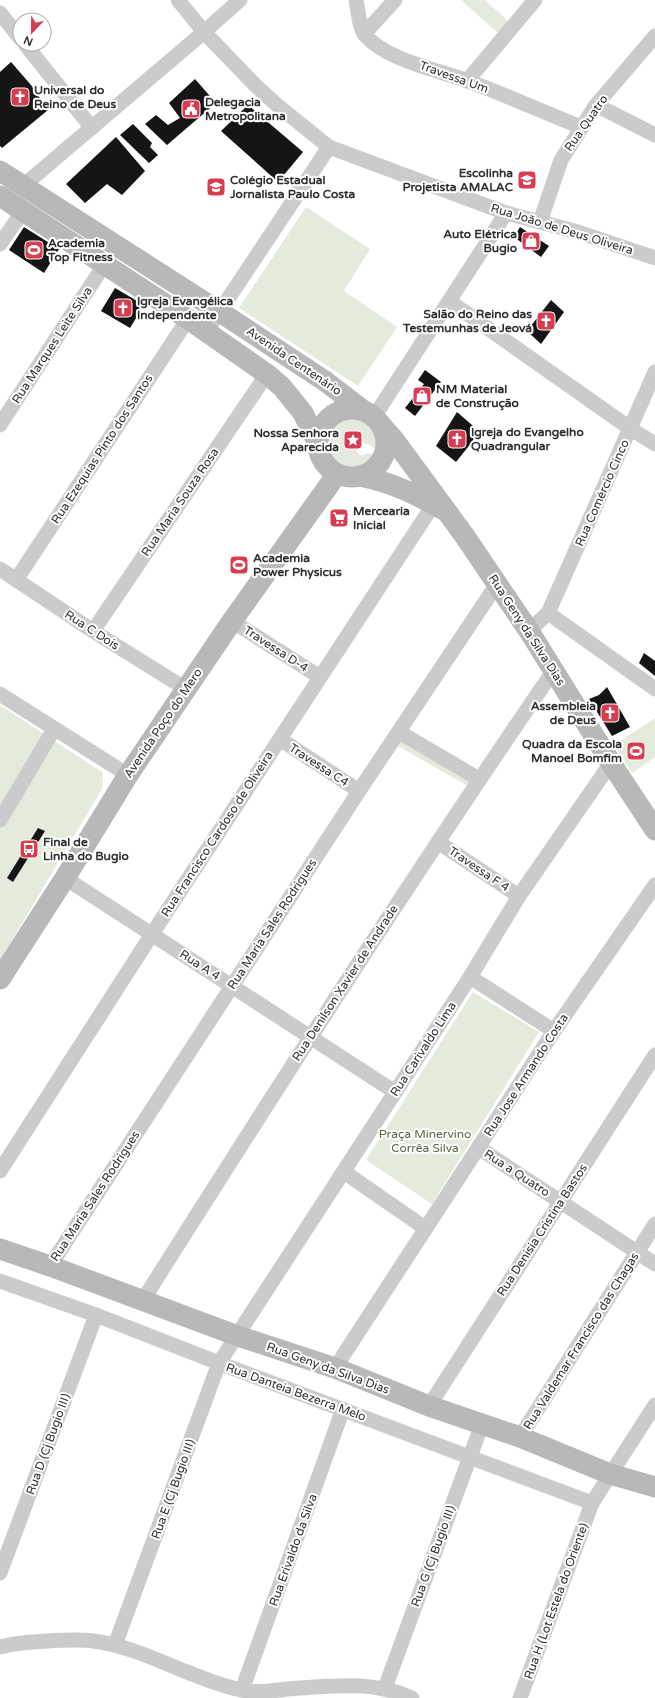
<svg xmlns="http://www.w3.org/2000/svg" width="655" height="1698" font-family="'Varela Round',sans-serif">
<rect width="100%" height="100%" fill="#fff"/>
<g fill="#e4eadc" fill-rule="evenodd">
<path d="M461,0H485L508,21L498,33Z"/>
<path d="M306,207L370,249L344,291L397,327L358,386L239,308Z"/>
<path d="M349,417C385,420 388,469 353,473C319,476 309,424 349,417ZM360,443L368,444L377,450V452L371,454L367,453L364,455H360L357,452L356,448Z"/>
<path d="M0,705L103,773L102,789L0,960Z"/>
<path d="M655,718V757L632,773L614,745Z"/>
<path d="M401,739L473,780L466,785L398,746Z"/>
<path d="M473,992L539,1032L432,1204L366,1160Z"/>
</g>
<g fill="#151515">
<path d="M11,62L31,85L48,110L2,148L0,146V72Z"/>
<path d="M195,79L216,103L167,145L145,124L156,115L168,125L180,118L169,103Z"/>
<path d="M248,105L303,152L278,182L221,131Z"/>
<path d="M133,124L152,143L150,147L158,155L149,163L120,135Z"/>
<path d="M116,137L145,171L122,195L107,184L85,203L66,184Z"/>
<path d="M24,227L59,249L44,273L9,250Z"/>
<path d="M520,227L549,246L541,257L514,237Z"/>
<path d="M115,288L144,305L130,328L101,311Z"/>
<path d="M551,300L564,312L541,344L527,331Z"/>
<path d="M425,370L441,382L415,416L405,408L424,384L418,380Z"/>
<path d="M457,412L480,432L456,462L436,446Z"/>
<path d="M644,653L655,661V676L639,663Z"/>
<path d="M607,687L630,727L612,736L589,699L599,695Z"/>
<path d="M38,828L45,831L13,882L7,878Z"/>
</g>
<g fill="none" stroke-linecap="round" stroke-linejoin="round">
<g stroke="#cbcbcb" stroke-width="15">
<path d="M178,0L204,32L256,86L277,105L329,147L506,213L578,232L655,258"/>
<path d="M356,0C358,10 359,27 365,35C386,60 438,70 468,81C506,95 543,112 581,127"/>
<path d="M0,13L20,38"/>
<path d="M364,34L395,0"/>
<path d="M25,44L92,128"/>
<path d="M467,81L535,0"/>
<path d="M596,105L655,135"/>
<path d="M23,186L204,32L240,0"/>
<path d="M540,222L561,160L596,105L655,36"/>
<path d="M0,244L23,211"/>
<path d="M449,301L631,429L655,444"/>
<path d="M206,332L329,147"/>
<path d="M374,417L506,213"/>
<path d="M0,425L104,265"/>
<path d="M0,569L93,631L186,689"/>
<path d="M16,580L188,319"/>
<path d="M548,613L655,689"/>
<path d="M232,621L320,677"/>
<path d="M93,631L267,374"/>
<path d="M529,631L548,613L655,372"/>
<path d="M0,694L128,775"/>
<path d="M399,732L479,779"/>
<path d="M280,739L359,791"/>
<path d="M0,820L54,729"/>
<path d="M438,842L519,896"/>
<path d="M65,878L395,1092"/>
<path d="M470,977L554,1031"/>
<path d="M479,1148L655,1264"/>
<path d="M0,1171L152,934L437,499"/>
<path d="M344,1172L425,1228"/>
<path d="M50,1266L359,791L497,584"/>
<path d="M0,1281L96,1315L219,1363L592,1503"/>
<path d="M143,1300C277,1088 412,877 554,670"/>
<path d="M335,1368L554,1031L655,885"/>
<path d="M429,1406L655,1055"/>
<path d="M520,1437L655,1224"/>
<path d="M0,1573L96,1315"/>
<path d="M115,1645L219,1363L470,977L519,896L611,763"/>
<path d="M0,1647C16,1642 31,1642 48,1641C63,1640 78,1639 93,1641C126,1645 157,1660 187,1672C205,1679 223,1687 242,1690C257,1693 272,1691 287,1689C329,1686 372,1680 412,1698"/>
<path d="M385,1688L482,1424"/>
<path d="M242,1690L343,1409"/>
<path d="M520,1698L592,1503L655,1405"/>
</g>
<g stroke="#b8b8b8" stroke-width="21">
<path d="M0,171L220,312L325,381L364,411"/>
<path d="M0,196L188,319L267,374L282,387L303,413L317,442"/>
<circle cx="352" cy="443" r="34"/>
<path d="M381,425L395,441L464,535L529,631L611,763L655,830"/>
<path d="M360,476C393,483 413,493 442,509"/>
<path d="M0,979L65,878L128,775L232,621L337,474"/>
<path d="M0,1249L50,1266L238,1336L335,1368L429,1406L520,1437L610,1474L655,1487"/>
</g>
</g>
<defs>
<symbol id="church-square" viewBox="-11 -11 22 22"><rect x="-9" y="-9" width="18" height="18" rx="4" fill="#d73d51" stroke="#fff"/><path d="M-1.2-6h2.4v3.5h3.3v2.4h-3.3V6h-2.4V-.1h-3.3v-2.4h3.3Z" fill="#fff"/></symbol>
<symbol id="civic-square" viewBox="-11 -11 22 22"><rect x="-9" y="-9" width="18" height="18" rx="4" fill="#d73d51" stroke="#fff"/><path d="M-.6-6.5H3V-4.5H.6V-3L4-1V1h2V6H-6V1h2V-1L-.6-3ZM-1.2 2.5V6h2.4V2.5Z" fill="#fff"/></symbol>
<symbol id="school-square" viewBox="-11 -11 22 22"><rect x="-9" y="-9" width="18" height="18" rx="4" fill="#d73d51" stroke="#fff"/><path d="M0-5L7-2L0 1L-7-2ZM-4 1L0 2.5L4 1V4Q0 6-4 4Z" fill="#fff"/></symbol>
<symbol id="shop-square" viewBox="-11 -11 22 22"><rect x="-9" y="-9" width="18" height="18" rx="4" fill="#d73d51" stroke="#fff"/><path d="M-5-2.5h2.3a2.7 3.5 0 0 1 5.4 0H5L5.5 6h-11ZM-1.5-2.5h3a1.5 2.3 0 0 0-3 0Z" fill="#fff"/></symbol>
<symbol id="stadium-square" viewBox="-11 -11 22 22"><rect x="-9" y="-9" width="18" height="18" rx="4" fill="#d73d51" stroke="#fff"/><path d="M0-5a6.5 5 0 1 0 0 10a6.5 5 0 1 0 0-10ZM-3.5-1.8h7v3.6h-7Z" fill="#fff"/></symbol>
<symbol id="sight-square" viewBox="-11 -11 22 22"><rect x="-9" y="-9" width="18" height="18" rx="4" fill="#d73d51" stroke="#fff"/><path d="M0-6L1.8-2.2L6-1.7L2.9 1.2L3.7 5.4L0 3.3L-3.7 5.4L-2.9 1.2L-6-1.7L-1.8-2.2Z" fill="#fff"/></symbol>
<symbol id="supermarket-square" viewBox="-11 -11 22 22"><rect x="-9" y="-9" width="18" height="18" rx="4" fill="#d73d51" stroke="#fff"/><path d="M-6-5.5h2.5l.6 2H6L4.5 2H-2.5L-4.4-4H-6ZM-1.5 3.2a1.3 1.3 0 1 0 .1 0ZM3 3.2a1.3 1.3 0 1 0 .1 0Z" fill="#fff"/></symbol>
<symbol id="bus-square" viewBox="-11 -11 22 22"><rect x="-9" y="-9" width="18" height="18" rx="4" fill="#d73d51" stroke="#fff"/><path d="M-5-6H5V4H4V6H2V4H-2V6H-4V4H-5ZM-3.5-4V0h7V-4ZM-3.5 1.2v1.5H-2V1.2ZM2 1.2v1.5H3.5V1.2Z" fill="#fff"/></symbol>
</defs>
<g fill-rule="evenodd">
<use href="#church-square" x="9" y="86" width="22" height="22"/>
<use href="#civic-square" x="180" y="98" width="22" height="22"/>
<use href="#school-square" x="516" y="169" width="22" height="22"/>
<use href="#school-square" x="205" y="176" width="22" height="22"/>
<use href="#shop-square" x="520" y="230" width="22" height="22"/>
<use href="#stadium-square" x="23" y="239" width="22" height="22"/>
<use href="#church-square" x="112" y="297" width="22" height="22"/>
<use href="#church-square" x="535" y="310" width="22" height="22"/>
<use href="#shop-square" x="411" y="385" width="22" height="22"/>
<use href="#church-square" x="446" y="428" width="22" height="22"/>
<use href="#sight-square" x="342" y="429" width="22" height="22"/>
<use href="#supermarket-square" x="328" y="507" width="22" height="22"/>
<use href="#stadium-square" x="228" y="554" width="22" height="22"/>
<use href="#church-square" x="599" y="702" width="22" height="22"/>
<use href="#stadium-square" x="625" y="740" width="22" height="22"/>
<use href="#bus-square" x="18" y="838" width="22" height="22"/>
</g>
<g text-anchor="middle" stroke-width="4" stroke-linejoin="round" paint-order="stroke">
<g font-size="12" fill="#2e2e2e" stroke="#fff">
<text transform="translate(454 77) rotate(20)" y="4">Travessa Um</text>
<text transform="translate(586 123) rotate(-55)" y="4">Rua Quatro</text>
<text transform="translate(562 229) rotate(17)" y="4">Rua João de Deus Oliveira</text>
<text transform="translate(52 345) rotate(-57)" y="4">Rua Marques Leite Silva</text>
<text transform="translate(294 361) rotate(34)" y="4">Avenida Centenário</text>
<text transform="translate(102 449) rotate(-57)" y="4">Rua Ezequias Pinto dos Santos</text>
<text transform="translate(602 493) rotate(-66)" y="4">Rua Comércio Cinco</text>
<text transform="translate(180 502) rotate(-56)" y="4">Rua Maria Souza Rosa</text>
<text transform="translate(92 630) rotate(33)" y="4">Rua C Dois</text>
<text transform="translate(527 630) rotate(57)" y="4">Rua Geny da Silva Dias</text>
<text transform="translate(276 649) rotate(33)" y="4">Travessa D-4</text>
<text transform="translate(163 723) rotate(-56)" y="4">Avenida Poço do Mero</text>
<text transform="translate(319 765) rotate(33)" y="4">Travessa C4</text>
<text transform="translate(217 834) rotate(-57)" y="4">Rua Francisco Cardoso de Oliveira</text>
<text transform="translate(479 869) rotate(34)" y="4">Travessa F 4</text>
<text transform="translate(272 924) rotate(-57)" y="4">Rua Maria Sales Rodrigues</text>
<text transform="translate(200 965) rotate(33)" y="4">Rua A 4</text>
<text transform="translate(345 983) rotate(-57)" y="4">Rua Denilson Xavier de Andrade</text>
<text transform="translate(423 1049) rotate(-57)" y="4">Rua Carivaldo Lima</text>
<text transform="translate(526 1075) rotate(-57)" y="4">Rua Jose Armando Costa</text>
<text transform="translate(517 1173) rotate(33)" y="4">Rua a Quatro</text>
<text transform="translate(95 1196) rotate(-57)" y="4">Rua Maria Sales Rodrigues</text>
<text transform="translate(542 1230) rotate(-57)" y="4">Rua Denisia Cristina Bastos</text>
<text transform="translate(581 1341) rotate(-58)" y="4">Rua Valdemar Francisco das Chagas</text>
<text transform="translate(328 1368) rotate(20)" y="4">Rua Geny da Silva Dias</text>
<text transform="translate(296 1392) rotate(20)" y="4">Rua Danteia Bezerra Melo</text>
<text transform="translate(48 1444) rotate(-70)" y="4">Rua D (Cj Bugio III)</text>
<text transform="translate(173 1489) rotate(-70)" y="4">Rua E (Cj Bugio III)</text>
<text transform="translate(293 1550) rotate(-70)" y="4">Rua Erivaldo da Silva</text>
<text transform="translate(433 1556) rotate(-70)" y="4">Rua G (Cj Bugio III)</text>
<text transform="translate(556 1601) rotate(-70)" y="4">Rua H (Lot Estela do Oriente)</text>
</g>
<g font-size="12" font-weight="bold" fill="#2e2e2e" stroke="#fff" text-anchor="start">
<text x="34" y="94">Universal do<tspan x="34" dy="14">Reino de Deus</tspan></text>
<text x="205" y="106">Delegacia<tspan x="205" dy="14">Metropolitana</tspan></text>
<text x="513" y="177" text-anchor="end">Escolinha<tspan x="513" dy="14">Projetista AMALAC</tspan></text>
<text x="230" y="184">Colégio Estadual<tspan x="230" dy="14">Jornalista Paulo Costa</tspan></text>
<text x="517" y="238" text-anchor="end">Auto Elétrica<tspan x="517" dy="14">Bugio</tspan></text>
<text x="48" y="247">Academia<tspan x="48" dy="14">Top Fitness</tspan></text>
<text x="137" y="305">Igreja Evangélica<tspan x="137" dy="14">Independente</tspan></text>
<text x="532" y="318" text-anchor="end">Salão do Reino das<tspan x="532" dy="14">Testemunhas de Jeová</tspan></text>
<text x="436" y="393">NM Material<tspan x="436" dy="14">de Construção</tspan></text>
<text x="471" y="436">Igreja do Evangelho<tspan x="471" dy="14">Quadrangular</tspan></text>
<text x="339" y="437" text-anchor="end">Nossa Senhora<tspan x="339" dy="14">Aparecida</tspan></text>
<text x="353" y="515">Mercearia<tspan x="353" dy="14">Inicial</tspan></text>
<text x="253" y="562">Academia<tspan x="253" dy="14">Power Physicus</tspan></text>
<text x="596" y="710" text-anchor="end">Assembleia<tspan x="596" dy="14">de Deus</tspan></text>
<text x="622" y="748" text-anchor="end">Quadra da Escola<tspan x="622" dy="14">Manoel Bomfim</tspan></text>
<text x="43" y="846">Final de<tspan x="43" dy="14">Linha do Bugio</tspan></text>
</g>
<g font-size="12" fill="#53663f" stroke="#fff">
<text x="425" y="1138">Praça Minervino<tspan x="425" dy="14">Corrêa Silva</tspan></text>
</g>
</g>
<g transform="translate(32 32) rotate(202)"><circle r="19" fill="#ffffff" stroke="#ababab"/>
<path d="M0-3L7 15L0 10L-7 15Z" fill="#d73d51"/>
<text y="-6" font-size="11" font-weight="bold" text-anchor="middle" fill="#2e2e2e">N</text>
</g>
</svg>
